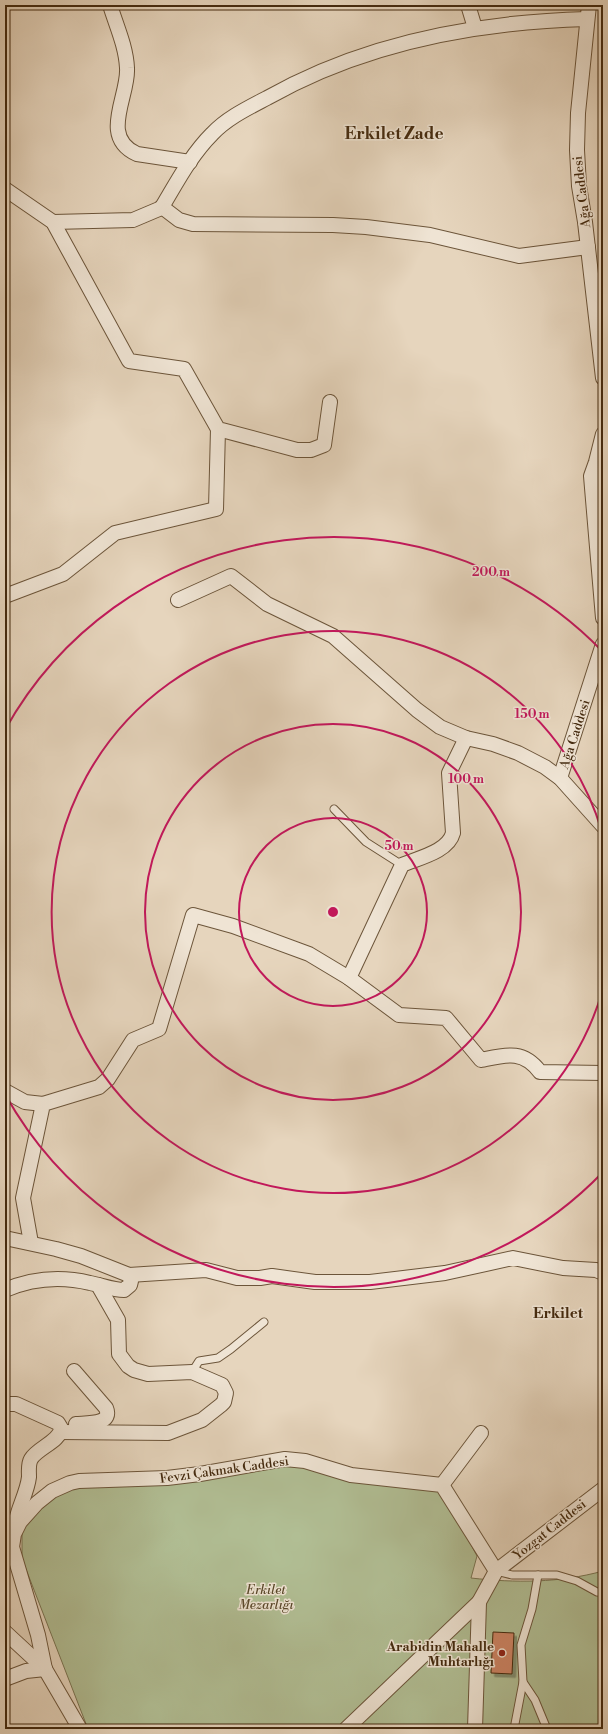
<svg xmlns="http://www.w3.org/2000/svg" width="608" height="1734" font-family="'Libre Bodoni',serif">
<defs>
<filter id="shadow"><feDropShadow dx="3.5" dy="3.5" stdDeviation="0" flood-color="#0004"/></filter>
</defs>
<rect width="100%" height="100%" fill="#e6d5bd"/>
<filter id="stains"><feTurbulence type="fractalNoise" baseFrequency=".005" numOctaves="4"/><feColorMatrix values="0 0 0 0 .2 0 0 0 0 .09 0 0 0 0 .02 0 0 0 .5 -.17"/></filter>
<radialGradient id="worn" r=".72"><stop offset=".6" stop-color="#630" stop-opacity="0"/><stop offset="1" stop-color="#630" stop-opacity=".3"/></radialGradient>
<path fill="#b1be94" stroke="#7a7452" d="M274,1459L442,1490L477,1556L471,1578C515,1583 560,1583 603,1571V1729H88L22,1559V1518L53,1487Z"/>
<path fill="#cc8363" stroke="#442a0f" filter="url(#shadow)" d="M493,1632L514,1633L512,1674L491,1673Z"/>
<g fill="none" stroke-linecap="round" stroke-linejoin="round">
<defs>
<g id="service">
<path d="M334,809L366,842L402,865"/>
<path d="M192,1372L199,1361L218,1358L231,1349L264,1322"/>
<path d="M496,1571L512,1575H557L577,1581L597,1592"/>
<path d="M538,1575L532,1609L521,1645L523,1682L535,1700L547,1729"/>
<path d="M514,1729L523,1682"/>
</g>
<g id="minor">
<path d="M110,5C116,25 126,46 127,68C129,96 99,137 137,154L190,162"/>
<path d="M468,5L475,28"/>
<path d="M589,5L578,113L577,150L579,186L585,222L603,378"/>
<path d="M5,189L53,222L129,361L184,369L218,429L297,450H311L324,445L330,402"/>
<path d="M162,207L179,220L193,224L333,225L366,227L430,235L519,256L588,247"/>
<path d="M53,222L133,220L159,209L162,207C177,182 191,155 212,134C227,118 248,108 267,98C364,43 477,22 587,19"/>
<path d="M603,434L596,462L591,476L603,618"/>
<path d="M5,596L63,574L115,533L216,509L218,429"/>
<path d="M178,600L231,576L267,604L333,636L417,710L440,727L466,738L493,744L518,753L545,767L560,778L603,826"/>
<path d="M560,778L603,644"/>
<path d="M349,978L399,1015L446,1018L481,1060C505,1055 523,1049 540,1072L603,1073"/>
<path d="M5,1091L25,1102L43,1104"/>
<path d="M5,1238L56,1249L81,1256L129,1275L206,1270L237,1278H260L272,1276L315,1282H370L445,1273L513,1258L563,1268L596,1270L603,1273"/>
<path d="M31,1243L23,1198L43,1104L99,1087L108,1079L133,1040L159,1029L193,915L233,926L309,954L349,978L402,865C418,858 448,852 453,833L449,773L466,738"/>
<path d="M5,1290C33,1278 61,1276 90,1283C101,1285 113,1290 124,1290L130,1285L131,1281L129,1275"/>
<path d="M74,1371L106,1408C113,1425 87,1423 76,1424"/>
<path d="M5,1404H16L58,1423L61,1428C61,1441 37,1448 31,1459C28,1464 29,1471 29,1477C27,1494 17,1509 15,1526"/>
<path d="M61,1432L168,1433L202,1420L221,1405L224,1402L226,1393L222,1385L192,1372L148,1374L134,1370L128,1366L119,1354L118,1320L98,1285"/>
<path d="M442,1485L481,1433"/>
<path d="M5,1632L45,1669L80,1729"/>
<path d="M45,1669L38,1635L12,1547L14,1534L20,1522L37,1503L52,1491L70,1483L79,1481L167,1478L200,1474L285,1459L305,1461L351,1475L442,1485L496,1571"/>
<path d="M5,1679L26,1671L45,1669"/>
<path d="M346,1729L479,1602"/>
<path d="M475,1729L479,1602L496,1571L603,1489"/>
</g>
</defs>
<use href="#service" stroke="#6c553a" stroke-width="9"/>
<use href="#minor" stroke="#6c553a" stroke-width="16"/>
<use href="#service" stroke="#efe4d4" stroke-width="7"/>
<use href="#minor" stroke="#efe4d4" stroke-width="14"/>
</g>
<g fill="none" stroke="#c2185b" stroke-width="2">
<circle cx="333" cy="912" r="94"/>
<circle cx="333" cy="912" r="188"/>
<path d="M602 992A281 281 0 1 1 602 832"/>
<path d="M603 1172A375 375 0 0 1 5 1094M5 730A375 375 0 0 1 603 652"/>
</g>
<circle fill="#8f2418" stroke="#efe4d4" stroke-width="1.5" cx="502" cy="1653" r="4"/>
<g text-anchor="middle" stroke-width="3" stroke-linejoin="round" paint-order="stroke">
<g font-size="13" fill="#442a0f" stroke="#efe4d4">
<text transform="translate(581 192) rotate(-97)" y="5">Ağa Caddesi</text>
<text transform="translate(574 734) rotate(-72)" y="5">Ağa Caddesi</text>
<text transform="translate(224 1469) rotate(-8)" y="5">Fevzi Çakmak Caddesi</text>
<text transform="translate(549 1529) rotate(-38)" y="5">Yozgat Caddesi</text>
</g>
<g font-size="13" font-style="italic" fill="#5a482a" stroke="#efe4d4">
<text x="266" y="1594">Erkilet<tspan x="266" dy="15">Mezarlığı</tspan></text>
</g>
<g font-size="13" font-weight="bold" fill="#442a0f" stroke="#efe4d4" text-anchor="end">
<text x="494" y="1651">Arabidin Mahalle<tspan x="494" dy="15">Muhtarlığı</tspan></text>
</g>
<g font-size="15" font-weight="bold" fill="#442a0f" stroke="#efe4d4">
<text x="558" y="1318">Erkilet</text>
</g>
<g font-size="17" font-weight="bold" fill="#442a0f" stroke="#efe4d4">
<text x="394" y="139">Erkilet Zade</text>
</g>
</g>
<circle cx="333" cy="912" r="6" fill="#c2185b" stroke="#efe4d4" stroke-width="2"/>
<g font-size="12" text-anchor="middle" font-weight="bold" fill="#c2185b" stroke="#efe4d4" stroke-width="3" stroke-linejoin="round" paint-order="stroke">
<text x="491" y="576">200 m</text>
<text x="532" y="718">150 m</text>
<text x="466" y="783">100 m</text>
<text x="399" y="850">50 m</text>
</g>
<rect width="608" height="1734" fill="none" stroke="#e6d5bd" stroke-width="20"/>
<rect x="6" y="6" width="596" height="1722" fill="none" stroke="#442a0f" stroke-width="2"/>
<rect x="10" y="10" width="588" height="1714" fill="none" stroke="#442a0f"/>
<rect width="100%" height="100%" filter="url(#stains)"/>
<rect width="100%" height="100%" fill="url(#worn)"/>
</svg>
